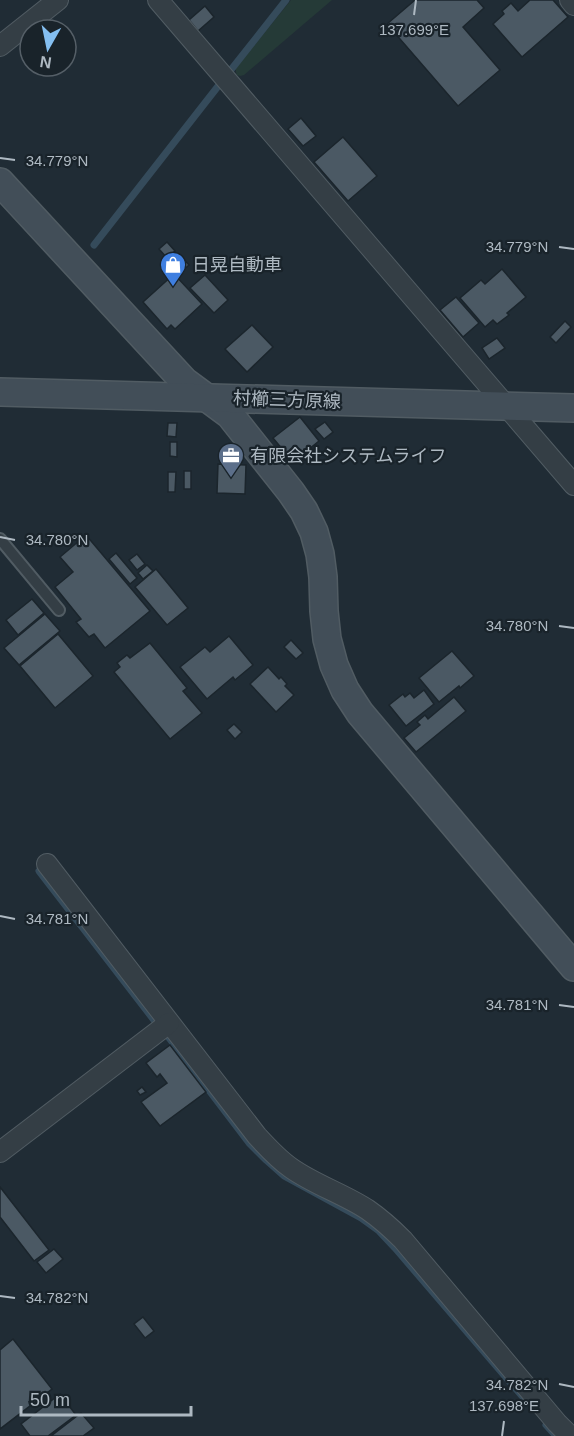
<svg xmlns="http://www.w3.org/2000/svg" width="574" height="1436" font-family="Helvetica,'Noto Sans JP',sans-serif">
<rect width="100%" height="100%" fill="#202c35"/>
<path fill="#253a37" d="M291,0H332L244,75L240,76L237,75L236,72V68Z"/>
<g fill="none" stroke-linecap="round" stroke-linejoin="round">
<g stroke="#354b5b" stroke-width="7">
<path d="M230,71L286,0"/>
<path d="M94,245L219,85"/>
<path d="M39,871L157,1024"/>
<path d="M166,1034L249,1143L266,1160L284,1176L361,1218L379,1231L395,1248L528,1403"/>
<path d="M546,1425L556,1436"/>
</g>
</g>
<g fill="#4b5964" stroke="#1b252c" stroke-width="1.5">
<path d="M415,0H477L484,8L463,27L500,70L458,106L387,24Z"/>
<path d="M530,0H553L568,17L522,57L493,24L504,14L502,11L511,3L518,11Z"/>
<path d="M205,6L214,17L198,31L189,20Z"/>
<path d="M301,118L316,136L303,146L288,129Z"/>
<path d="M343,137L377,176L348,201L314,162Z"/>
<path d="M167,242L175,251L167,258L159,249Z"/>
<path d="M180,255L189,265L180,273L171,263Z"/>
<path d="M502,269L526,297L507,313L509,315L497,324L493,320L485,327L460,298L481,280L485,284Z"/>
<path d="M174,274L202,304L175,329L171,325L167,329L143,302Z"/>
<path d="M205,275L228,300L214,313L190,288Z"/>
<path d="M456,297L479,323L463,337L440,310Z"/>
<path d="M565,321L571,327L556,343L550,337Z"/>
<path d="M252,325L273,347L247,372L225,349Z"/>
<path d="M497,338L505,348L489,359L482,348Z"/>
<path d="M300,417L319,441L293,462L273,438Z"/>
<path d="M325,422L333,432L324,439L315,429Z"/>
<path d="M168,423H177L176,437L167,436Z"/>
<path d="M170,442H177V457L170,456Z"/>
<path d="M218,464L246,465L245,494L217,493Z"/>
<rect x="184" y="471" width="7" height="18"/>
<path d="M168,472H176L175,492H168Z"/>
<path d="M86,535L150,611L105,648L94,634L89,637L76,622L81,619L55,587L73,572L60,557Z"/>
<path d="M116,553L137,578L130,584L109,559Z"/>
<path d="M137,554L145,564L137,570L129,560Z"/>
<path d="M147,565L153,571L143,579L138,573Z"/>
<path d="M156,569L188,608L167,625L135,587Z"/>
<path d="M32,599L44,613L18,635L6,620Z"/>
<path d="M45,614L60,631L19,665L4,648Z"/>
<path d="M58,634L93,676L55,708L20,666Z"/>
<path d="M229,636L253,665L235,680L233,677L207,699L180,667L205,647L210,652Z"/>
<path d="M291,640L303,653L296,659L284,647Z"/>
<path d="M150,643L187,688L183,691L202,713L170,739L114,672L120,667L117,663L127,655L130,658Z"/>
<path d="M452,651L474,676L460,688L459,686L439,702L419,678Z"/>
<path d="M268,667L279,679L281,677L287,684L285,686L294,695L276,712L250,684Z"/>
<path d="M424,690L434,704L406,726L389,705L403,694L405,697L410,693L414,698Z"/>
<path d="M454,697L466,711L416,752L404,738L420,725L417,722L425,715L428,719Z"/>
<path d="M234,724L242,732L235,739L227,730Z"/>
<path d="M170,1045L206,1092L160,1126L141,1102L167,1083L160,1074L157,1077L146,1063Z"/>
<path d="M142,1087L146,1092L140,1095L137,1091Z"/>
<path d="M0,1187L49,1250L34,1261L0,1217Z"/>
<path d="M54,1249L63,1259L46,1273L37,1262Z"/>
<path d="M143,1317L154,1331L145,1338L134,1324Z"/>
<path d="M13,1339L52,1389L0,1429V1350Z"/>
<path d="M60,1394L76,1415L48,1436H30L21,1424Z"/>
<path d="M81,1413L94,1428L83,1436H51Z"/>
</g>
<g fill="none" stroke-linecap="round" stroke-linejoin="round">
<defs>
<path id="lane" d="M0,539L59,610"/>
<g id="street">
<path d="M158,0L574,485"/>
<path d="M570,0L574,5"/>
<path d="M0,46L58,0"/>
<path d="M47,864L257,1136C268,1148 278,1159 291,1168C315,1185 344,1194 368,1210C381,1219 392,1229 403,1240L557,1423L570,1436"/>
<path d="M0,1152L169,1023"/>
</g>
<g id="secondary">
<path d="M0,182L184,381L230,415L291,492L304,511L314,532L320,554L323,577L324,611L327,639L334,665L345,690L360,713L574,967"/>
<path d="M0,392L574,408"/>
</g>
</defs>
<use href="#lane" stroke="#515c63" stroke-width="14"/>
<use href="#street" stroke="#515c63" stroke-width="22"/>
<use href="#secondary" stroke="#515c63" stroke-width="30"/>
<use href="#lane" stroke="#343e45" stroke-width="10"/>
<use href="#street" stroke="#343e45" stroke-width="20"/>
<use href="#secondary" stroke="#424e58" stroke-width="27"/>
</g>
<path fill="none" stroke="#aeb9c2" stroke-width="2" d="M414,15L416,0M0,158L15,160M559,247L574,249M0,537L15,540M559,626L574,628M0,916L15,919M559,1005L574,1007M0,1296L15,1298M559,1384L574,1387M502,1436L504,1421"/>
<defs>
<symbol id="shop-pin" viewBox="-11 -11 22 30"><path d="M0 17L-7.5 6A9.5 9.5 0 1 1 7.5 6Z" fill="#3f7fe0" stroke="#19232a"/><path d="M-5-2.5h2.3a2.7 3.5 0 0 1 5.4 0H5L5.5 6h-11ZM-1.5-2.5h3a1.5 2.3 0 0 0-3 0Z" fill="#fff"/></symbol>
<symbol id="office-pin" viewBox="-11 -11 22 30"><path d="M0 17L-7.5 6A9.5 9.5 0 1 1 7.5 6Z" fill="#5c6f8a" stroke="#19232a"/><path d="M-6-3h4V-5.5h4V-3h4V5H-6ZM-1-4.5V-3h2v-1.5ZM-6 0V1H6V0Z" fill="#fff"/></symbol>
</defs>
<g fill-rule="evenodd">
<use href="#shop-pin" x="158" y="250" width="30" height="40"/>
<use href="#office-pin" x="216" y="441" width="30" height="40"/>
</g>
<g text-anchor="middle" stroke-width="4.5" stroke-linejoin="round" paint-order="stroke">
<g font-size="18" fill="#aeb9c2" stroke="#19232a" text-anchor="start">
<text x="192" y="271">日晃自動車</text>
<text x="250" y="462">有限会社システムライフ</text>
</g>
<g font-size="18" fill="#aeb9c2" stroke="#19232a">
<text transform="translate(287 400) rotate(2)" y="6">村櫛三方原線</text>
</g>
</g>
<g font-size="15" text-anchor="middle" fill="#aeb9c2" stroke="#19232a" stroke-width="4.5" stroke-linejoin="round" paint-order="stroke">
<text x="414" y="35">137.699°E</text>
<text x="57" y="166">34.779°N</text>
<text x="517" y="252">34.779°N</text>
<text x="57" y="545">34.780°N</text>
<text x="517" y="631">34.780°N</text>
<text x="57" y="924">34.781°N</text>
<text x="517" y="1010">34.781°N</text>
<text x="57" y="1303">34.782°N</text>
<text x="517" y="1390">34.782°N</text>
<text x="504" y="1411">137.698°E</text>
</g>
<g transform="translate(48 48) rotate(189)"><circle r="28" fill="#19232a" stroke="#555f67" stroke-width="1.5"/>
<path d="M0-4.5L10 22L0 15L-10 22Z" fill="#84bff1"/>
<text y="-9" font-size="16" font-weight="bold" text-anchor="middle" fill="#aeb9c2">N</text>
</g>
<path d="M21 1406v9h170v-9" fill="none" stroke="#aeb9c2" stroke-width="3"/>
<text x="30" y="1406" font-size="18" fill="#aeb9c2" stroke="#19232a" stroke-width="4.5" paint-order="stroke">50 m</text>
</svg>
